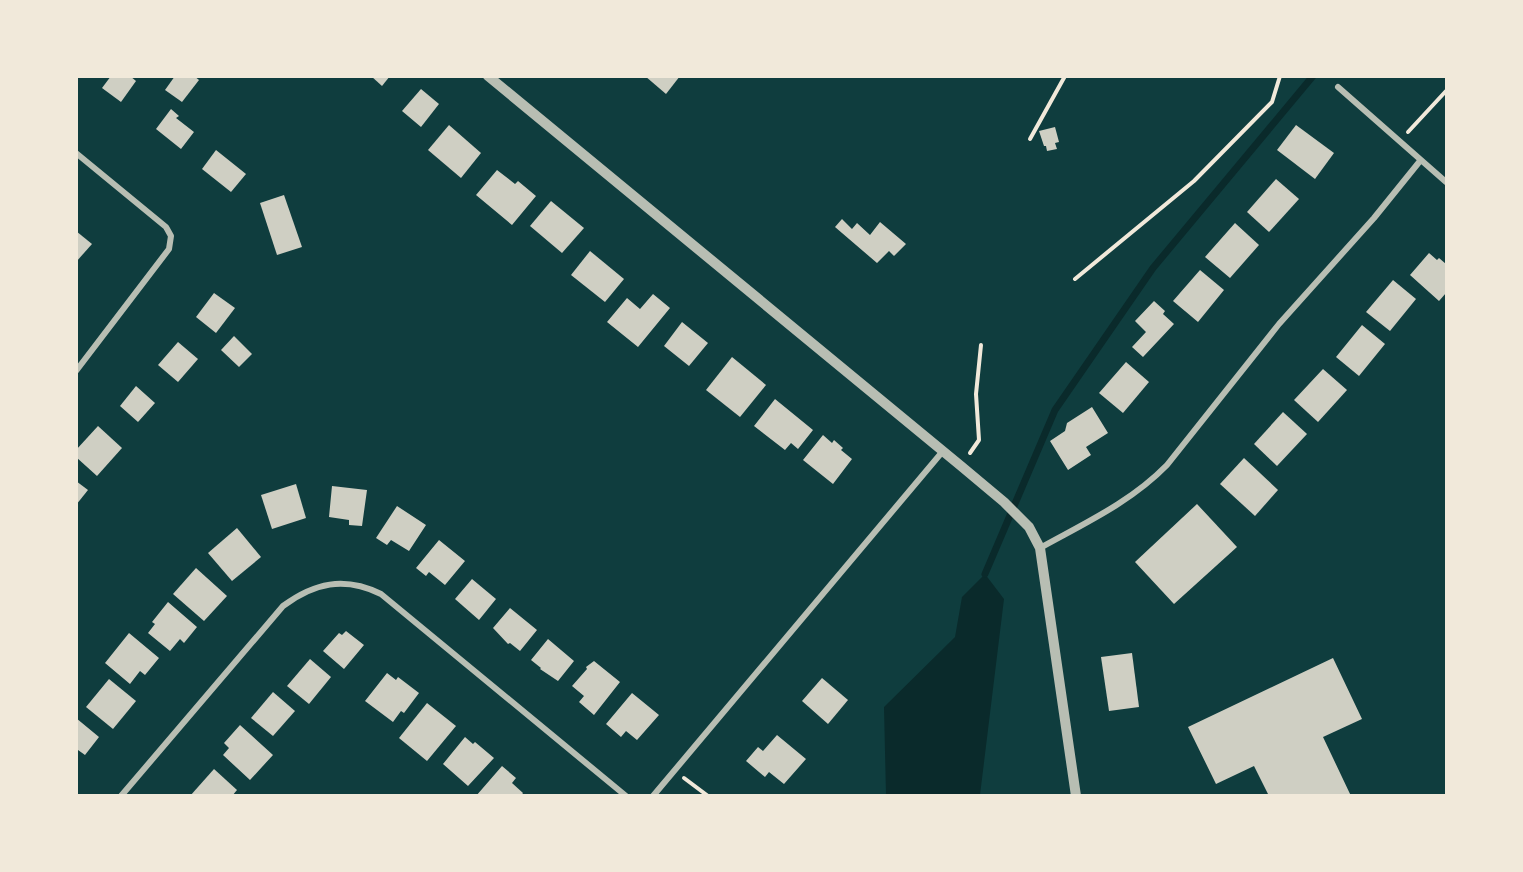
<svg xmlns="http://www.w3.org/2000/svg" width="1523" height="872" font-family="'Zilla Slab',serif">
<rect width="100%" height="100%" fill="#0f3d3e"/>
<path fill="#0a2a2b" d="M985,574L1004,599L980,795H886L884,707L955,637L962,597Z"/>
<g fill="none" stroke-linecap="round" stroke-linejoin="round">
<path stroke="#0a2a2b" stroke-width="7" d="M985,574L1055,410L1153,268L1313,76"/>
</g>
<g fill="#cfcfc3">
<path d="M111,76H130L136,81L121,102L102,88Z"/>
<path d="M175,76H194L199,80L182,102L165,90Z"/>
<path d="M371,76H390L382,86Z"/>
<path d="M645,76H680L666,94Z"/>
<path d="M421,89L439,104L421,127L402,111Z"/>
<path d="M171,109L179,116L176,118L194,132L181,149L156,129Z"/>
<path d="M449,125L481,153L461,178L428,150Z"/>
<path d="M1296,125L1334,153L1315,179L1277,150Z"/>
<path d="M1055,127L1059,142L1055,143L1057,149L1047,151L1046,146H1044L1039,131Z"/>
<path d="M216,150L246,174L231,192L202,169Z"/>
<path d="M497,170L515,184L518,181L536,196L512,225L476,195Z"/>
<path d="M1276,179L1299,199L1269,232L1247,212Z"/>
<path d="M284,195L302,247L277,255L260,203Z"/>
<path d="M551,201L584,228L562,253L530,226Z"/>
<path d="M842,219L852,229L857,223L870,235L880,222L906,244L894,256L889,251L877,263L835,227Z"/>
<path d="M1235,223L1259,245L1230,278L1205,257Z"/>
<path d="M76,231L92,244L76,262Z"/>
<path d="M590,251L624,279L605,302L571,275Z"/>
<path d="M1429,253L1437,260L1439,258L1446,264V293L1439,301L1410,275Z"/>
<path d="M1200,270L1224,290L1198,322L1173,301Z"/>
<path d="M1393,280L1416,299L1390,331L1366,312Z"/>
<path d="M214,293L235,308L216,333L196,317Z"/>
<path d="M653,294L670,308L638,347L607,322L627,298L640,309Z"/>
<path d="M1154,301L1165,311L1163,314L1174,324L1143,357L1132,347L1146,332L1135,321Z"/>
<path d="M682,322L708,343L689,366L664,346Z"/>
<path d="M1362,325L1385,344L1359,376L1336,357Z"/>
<path d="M234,336L252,354L239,367L221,350Z"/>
<path d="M178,342L198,359L178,382L158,365Z"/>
<path d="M732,357L766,385L740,417L706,390Z"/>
<path d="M1126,362L1149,382L1123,413L1099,393Z"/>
<path d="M1323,369L1347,390L1318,422L1294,400Z"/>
<path d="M136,386L155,403L138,422L120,406Z"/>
<path d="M775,399L813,430L798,449L791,443L785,450L754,426Z"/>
<path d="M1092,407L1108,433L1086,447L1091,455L1068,470L1050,441L1065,431L1067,423Z"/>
<path d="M1283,412L1307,434L1277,466L1254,444Z"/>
<path d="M98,426L122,448L97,476L76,457V450Z"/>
<path d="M823,435L832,443L834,440L843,448L841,450L852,459L833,484L803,460Z"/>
<path d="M1244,458L1278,490L1255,516L1220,484Z"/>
<path d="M76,481L88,490L76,505Z"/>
<path d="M296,484L306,518L272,529L261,495Z"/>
<path d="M332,486L367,490L362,526L349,525V520L329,517Z"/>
<path d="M1197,504L1237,547L1174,604L1135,562Z"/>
<path d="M397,506L426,525L409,551L391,540L387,545L376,538Z"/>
<path d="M237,528L261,557L232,581L208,553Z"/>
<path d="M439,540L465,561L445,585L429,572L426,576L416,568Z"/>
<path d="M196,568L227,596L204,621L173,594Z"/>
<path d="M472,579L496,599L479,620L455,599Z"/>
<path d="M168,602L197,627L184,643L180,639L170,651L148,633L155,624L152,622Z"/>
<path d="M510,608L537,630L520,651L510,643L508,644L493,628Z"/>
<path d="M346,631L364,645L344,669L323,651L339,633L342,635Z"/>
<path d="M129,633L159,658L145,675L140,671L130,684L105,663Z"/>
<path d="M548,639L574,661L558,681L540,669L541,668L531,660Z"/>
<path d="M1132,653L1139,707L1109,711L1101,657Z"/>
<path d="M1333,658L1362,719L1323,737L1351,796H1269L1254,766L1216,784L1188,727Z"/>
<path d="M310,659L331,677L309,704L287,686Z"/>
<path d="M594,661L620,682L594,715L579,702L584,696L572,686L587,669L586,667Z"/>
<path d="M387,673L396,680L398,677L419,693L404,713L401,711L393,722L365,701Z"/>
<path d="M822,678L848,700L828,724L802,701Z"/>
<path d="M109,679L136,701L113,729L86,707Z"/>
<path d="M273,692L295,711L273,736L251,718Z"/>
<path d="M632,693L659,715L637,740L626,731L621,737L606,724Z"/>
<path d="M427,703L456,726L427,761L399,738Z"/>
<path d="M76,718L99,737L85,755L78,750L76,752Z"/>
<path d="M240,725L273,755L250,780L223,755L229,748L224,743Z"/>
<path d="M777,735L806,759L784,784L769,772L765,777L746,761L758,747L763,751Z"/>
<path d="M465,737L473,744L475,742L494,758L468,786L443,764Z"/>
<path d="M502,766L516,778L512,783L523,793L521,796H476Z"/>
<path d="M214,769L237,790L232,796H190Z"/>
</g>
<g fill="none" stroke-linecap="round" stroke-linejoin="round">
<g stroke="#f1e9da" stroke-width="4">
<path d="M1408,132L1446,91"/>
<path d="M1030,139L1065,76"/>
<path d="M1075,279L1194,181L1272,102L1280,76"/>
<path d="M970,453L979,440L976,394L981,345"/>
<path d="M684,778L708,796"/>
</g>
<g stroke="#b8beb3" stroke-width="6">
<path d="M1338,87L1446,182"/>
<path d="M76,153L166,227L171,236L169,249L76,371"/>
<path d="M1040,548C1085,523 1131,502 1167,465L1279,324L1374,218L1420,161"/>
<path d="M121,796L283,606C314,583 344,576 381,594L626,796"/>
<path d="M653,796L943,451"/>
</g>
<path stroke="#b8beb3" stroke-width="10" d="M488,76L961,466L1004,502L1029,527L1040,548L1076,796"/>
</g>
<rect width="1523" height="872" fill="none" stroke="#f1e9da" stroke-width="156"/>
</svg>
